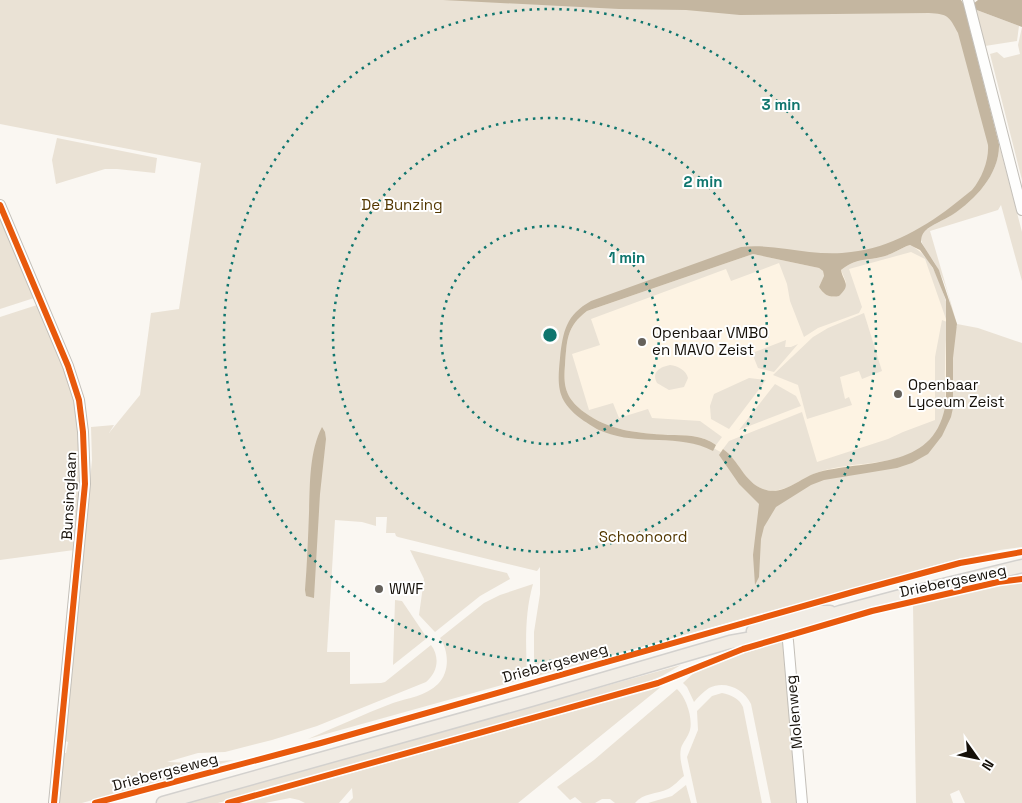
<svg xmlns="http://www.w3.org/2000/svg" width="1022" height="803" font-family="'Space Grotesk',sans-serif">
<rect width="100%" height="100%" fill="#faf7f2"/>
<path fill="#fdf3e3" d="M914,237L952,315L949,409L935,441L906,460L777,501L601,426L568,402L560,384L567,330L573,318L590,306L741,251Z"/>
<g fill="#eae2d5">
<path d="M0,0H957L996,148L993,160L982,181L971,194L914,237L848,259L832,262L757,250L741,251L590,306L573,318L567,330L562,354L560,384L568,402L589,420L611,430L699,440L726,455L737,471L756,491L777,501L819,478L907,460L935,441L949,409L951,326L957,327V324L947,323C946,338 945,354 945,369C944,389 949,411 939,429C932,440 922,449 910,454C881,466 846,462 816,473C799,479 783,496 763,489C744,483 739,460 723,449L729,441L802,412L817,462L888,439L903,432L935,420V357L942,320L947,322L925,259L911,252L849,269L862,307L859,313L818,328L804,337L790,301L787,284L779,263L731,281L726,269L591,319L600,345L572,354L589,410L613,403L619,418L648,409L652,418L700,421L722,437L716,445C703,435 685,435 668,435C638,433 609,431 584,412C566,398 563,387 565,365C567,341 566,327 587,311L753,254L819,268L823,271L824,277L819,287C827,302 844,299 846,282L841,270C856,258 864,261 881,257C892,255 900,248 910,245C937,259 941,291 952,317C951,301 946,284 938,269C935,262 921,245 921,239C921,238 923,233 924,232C929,226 942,221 950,216C974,201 1000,174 999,144L1022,232V281L1001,205L998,210L930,231L957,324L978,328L1022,343V547L1000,550L947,562L537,676L534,657V632L540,594V567L537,571L398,537L396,536L395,533H386L387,517H376V526L362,522L335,520L327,652H350V684L381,683L385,682L431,645C440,657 438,672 426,682L317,726L272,740L225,752L198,753L167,762L196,763L234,760L82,803H58L63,753H66L68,742L65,741L92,460L91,427L114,425L109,433L140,395L151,313L179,309L201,163L0,124Z"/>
<path d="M974,9L1019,26L1017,41L985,46Z"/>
<path d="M1022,27V180L990,54L997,52L1004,58L1020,54L1018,45Z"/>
<path d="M57,138L157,158L155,173L117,169H105L56,184L52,160Z"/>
<path d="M0,216L34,298L0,309Z"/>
<path d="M37,305L76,400L82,471L74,550L0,560V317Z"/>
<path d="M864,313L882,371L862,379L859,371L840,377L845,399L849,397L852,405L807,419L798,385L773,375L813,337L828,328Z"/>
<path d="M786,340L785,347H791L798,344L774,372L758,368L752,353Z"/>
<path d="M670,365C678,366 686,370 688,378L684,387L669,390L657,383C651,372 660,367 670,365Z"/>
<path d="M749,378L766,380L729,429L711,419L710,406L714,394Z"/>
<path d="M775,384L796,396L801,406L739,430Z"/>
<path d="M410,550L507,573L510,579L480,596L435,632L419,615L424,579Z"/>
<path d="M1022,580V803H965L959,790L950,794L953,803H916L913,605L951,594Z"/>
<path d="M533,584C524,615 526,647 527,678L308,739C336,727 364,714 393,703C408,698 426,696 438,684C450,672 449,651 440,638L484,603L500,595Z"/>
<path d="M395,600L402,601L427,638L393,665Z"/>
<path d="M783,641L800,803H771L751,704C744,689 725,680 709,688C703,692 698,697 694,702L687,687L683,683L700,667Z"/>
<path d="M681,665L662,676L642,684L218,803H183Z"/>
<path d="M667,682L518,803H348L353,798L352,788L339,803H305L299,800L290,798L265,803H243L651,690Z"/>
<path d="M677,689C686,697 693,718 690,730C688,737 683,742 681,748C679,757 682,767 684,776C679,780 674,786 668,789C657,794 643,793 635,803H615L610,799H602L595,803H582L575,797L570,800L557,787L594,760Z"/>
<path d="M722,693C731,695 739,698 743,707L762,803H697L687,757L698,730L697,711L712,696Z"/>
<path d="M686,785L691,803H648L672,796Z"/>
</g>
<g fill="#c4b6a0">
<path d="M443,0H961L963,3L973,4L978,0H1022V27L974,9L965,10L999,144C1000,174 975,200 952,215C943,221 932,224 925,231C922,234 921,238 921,242L939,270L957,324L953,358V408L951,417L942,436L928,454L912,463L897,468L824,480L811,485L776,507L764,527L761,539L759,577L755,585L753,555L759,504L739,484L719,455L723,449C739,460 744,482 763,489C784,497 800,477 819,472C871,459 937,470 946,401V300L933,268L920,250L910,245C900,248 892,255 881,257C864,261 856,258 841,270C843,282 852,284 839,296C829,298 824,295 819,287L824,276L823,271L819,268L753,254L587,311C566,327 567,341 565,365C563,387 566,398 584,412C609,431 638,433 668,435C685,435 703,435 716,445L713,451C679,433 639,446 604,432C597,430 591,425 584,421C557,402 557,388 560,358C563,331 566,315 591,301L741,247C757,245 771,247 787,249C807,252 831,255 851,252C890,248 927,226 957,202C962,198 967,194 972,190C982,178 989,160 988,145L958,33C949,16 948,14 929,13L740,15L686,10L619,9Z"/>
<path d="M322,427L325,432L326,439L320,494L314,598L306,596L305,590C307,565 308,539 309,513C310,485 309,452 322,427Z"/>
</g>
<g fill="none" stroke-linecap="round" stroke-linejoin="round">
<defs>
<g id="minor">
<path d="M968,0L1022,210"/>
<path d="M0,205L68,366L79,400L83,432L85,484L54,803"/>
<path d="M784,623L788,641L802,803"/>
</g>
<g id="major">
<path d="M753,631L816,612H830"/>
<path d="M163,803L531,700L730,642L774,634L840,612L923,590L1022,566"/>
</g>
</defs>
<use href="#minor" stroke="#c3bfb8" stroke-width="12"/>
<use href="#major" stroke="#d3d1ce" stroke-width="15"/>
<use href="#minor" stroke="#fefefd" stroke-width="10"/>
<use href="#major" stroke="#f1ece4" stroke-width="12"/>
<defs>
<g id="cycleway">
<path d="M0,205L68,366L79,400L83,432L85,484L54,803"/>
<path d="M95,803L321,743L853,592L960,563L1022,552"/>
<path d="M228,803L658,683L743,649L872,611L998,582L1022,579"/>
</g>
</defs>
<use href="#cycleway" stroke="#fff" stroke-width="9"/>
<use href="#cycleway" stroke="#e8590c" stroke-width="6"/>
</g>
<g fill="none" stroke="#0f766e" stroke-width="2.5" stroke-dasharray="2.5 5">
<circle cx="550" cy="335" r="109"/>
<circle cx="550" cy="335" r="217"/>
<circle cx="550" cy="335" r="326"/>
</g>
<g fill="#65615b" stroke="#fff" stroke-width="2">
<circle cx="642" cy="342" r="5"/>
<circle cx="898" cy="394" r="5"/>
<circle cx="379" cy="589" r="5"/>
</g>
<g text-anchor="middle" stroke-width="4" stroke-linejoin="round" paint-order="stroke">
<g font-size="15" fill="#533700" stroke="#fff">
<text x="402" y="210">De Bunzing</text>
<text x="643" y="542">Schoonoord</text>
</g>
<g font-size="15" fill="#151009" stroke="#fff" text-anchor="start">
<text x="652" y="338">Openbaar VMBO<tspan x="652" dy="17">en MAVO Zeist</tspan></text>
<text x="908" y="390">Openbaar<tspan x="908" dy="17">Lyceum Zeist</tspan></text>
<text x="389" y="594">WWF</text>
</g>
<g font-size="15" fill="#151009" stroke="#fff">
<text transform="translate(69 496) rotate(-87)" y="5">Bunsinglaan</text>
<text transform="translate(953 581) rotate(-12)" y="5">Driebergseweg</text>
<text transform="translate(555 663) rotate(-16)" y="5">Driebergseweg</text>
<text transform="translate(794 712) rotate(-95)" y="5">Molenweg</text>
<text transform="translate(165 772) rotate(-15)" y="5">Driebergseweg</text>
</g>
</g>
<circle cx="550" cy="335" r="8" fill="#0f766e" stroke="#fff" stroke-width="2.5"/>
<g font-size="15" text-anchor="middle" font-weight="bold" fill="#0f766e" stroke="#fff" stroke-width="4" stroke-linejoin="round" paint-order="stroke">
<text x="781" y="110">3 min</text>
<text x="703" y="187">2 min</text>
<text x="627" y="263">1 min</text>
</g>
<g transform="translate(977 758) rotate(123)" stroke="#ffffff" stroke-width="4" paint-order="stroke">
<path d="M0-4L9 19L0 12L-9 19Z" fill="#151009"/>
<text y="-8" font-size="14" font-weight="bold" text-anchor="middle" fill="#151009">N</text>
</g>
</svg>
